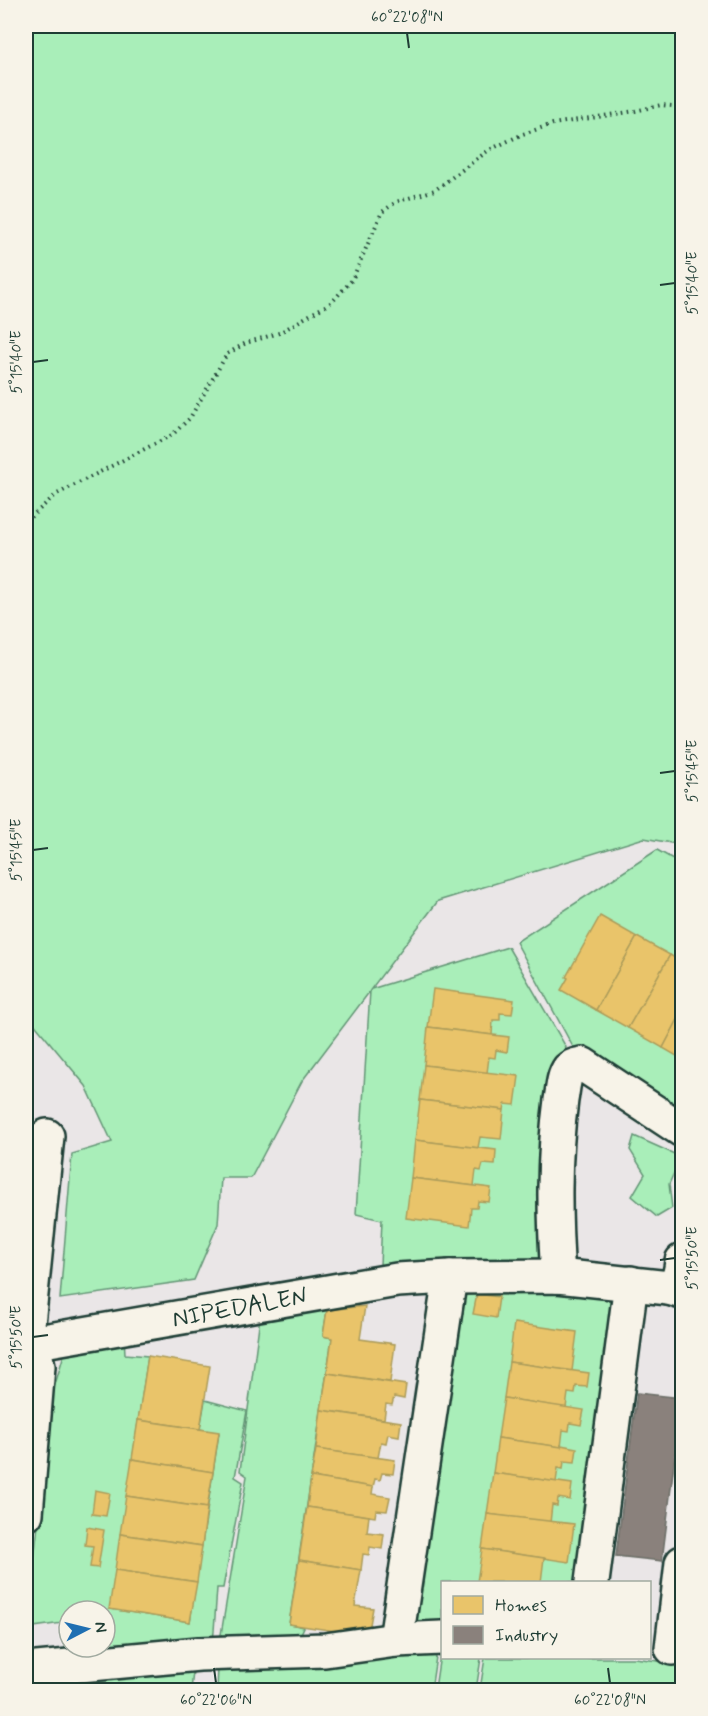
<svg xmlns="http://www.w3.org/2000/svg" width="708" height="1716" font-family="Mynerve,sans-serif">
<rect width="100%" height="100%" fill="#eae6e7"/>
<filter id="ink" filterUnits="userSpaceOnUse"><feTurbulence type="fractalNoise" baseFrequency=".0167" numOctaves="2"/><feDisplacementMap in="SourceGraphic" scale="12" xChannelSelector="R" yChannelSelector="G"/><feConvolveMatrix kernelMatrix="1 2 1 2 8 2 1 2 1" color-interpolation-filters="sRGB"/></filter>
<g filter="url(#ink)">
<g fill="#a9eeb9" stroke="#649676" stroke-width="1.5" fill-rule="evenodd">
<path d="M26,26H682V845L644,838L438,901L371,989L508,947L566,1047L559,1068L546,1262L380,1265L382,1220L356,1214L370,991L302,1081L251,1178H221L218,1224L194,1280L60,1299L72,1154L112,1142L86,1086L26,1014Z"/>
<path d="M657,850L682,864V1111L573,1047L516,942Z"/>
<path d="M634,1136L681,1157L669,1184L672,1208L657,1217L632,1196L645,1174L630,1150Z"/>
<path d="M481,1285L604,1293L615,1304L575,1582H442V1628L419,1630L411,1617L456,1302Z"/>
<path d="M327,1310L323,1336L332,1338L289,1624L304,1627L298,1640L219,1647L247,1476L240,1471L260,1317Z"/>
<path d="M124,1336L125,1354L148,1356L110,1609L190,1622L219,1433L200,1429L205,1400L247,1411L235,1477L243,1482L223,1588H217L213,1645L67,1658L62,1623L26,1628L54,1388L64,1354ZM69,1611H105V1647H69Z"/>
<path d="M441,1648H442V1658H481L476,1690L435,1689Z"/>
<path d="M437,1650L431,1690H217L218,1668Z"/>
<path d="M485,1658H634L682,1664V1690H480Z"/>
<path d="M193,1672L191,1690H26V1687Z"/>
</g>
<g fill="#e9c46a" stroke="#ac9c5a" stroke-width="1.5">
<path d="M600,916L637,937L596,1010L561,990L568,978L566,977Z"/>
<path d="M637,937L670,955L628,1028L596,1010Z"/>
<path d="M670,955L682,962V1012L663,1048L628,1028Z"/>
<path d="M433,989L514,1000L512,1014L500,1013V1020H493L492,1035L428,1027Z"/>
<path d="M682,1012V1059L663,1048Z"/>
<path d="M428,1027L509,1037L507,1052L496,1050L495,1058L489,1057L487,1073L424,1065Z"/>
<path d="M424,1065L519,1076L515,1105L505,1104L504,1110L420,1100Z"/>
<path d="M420,1100L504,1110L501,1139L480,1137L478,1148L415,1140Z"/>
<path d="M415,1140L496,1150L495,1165L483,1164L481,1171L476,1170L474,1186L411,1178Z"/>
<path d="M411,1178L491,1188L489,1202L478,1201L477,1208H471L469,1226L406,1218Z"/>
<path d="M477,1294L499,1297L496,1318L473,1314Z"/>
<path d="M365,1306L360,1339L395,1344L390,1382L327,1373L332,1338L323,1336L327,1310Z"/>
<path d="M514,1323L577,1332L572,1371L509,1362Z"/>
<path d="M148,1356L210,1366L200,1429L138,1420Z"/>
<path d="M509,1362L589,1373L587,1387L576,1386L575,1394L568,1393L566,1408L504,1398Z"/>
<path d="M327,1373L406,1385L404,1399L394,1397L392,1405L386,1404L384,1419L321,1410Z"/>
<path d="M504,1398L584,1410L581,1425L570,1423L569,1431L563,1430L561,1447L498,1438Z"/>
<path d="M321,1410L401,1422L399,1436L388,1434L386,1443L381,1442L378,1458L316,1449Z"/>
<path d="M138,1420L219,1432L213,1472L132,1459Z"/>
<path d="M498,1438L561,1447V1445L577,1448L575,1462L564,1461L563,1469L558,1468L556,1482L493,1473Z"/>
<path d="M316,1449L395,1460L393,1474L382,1473L380,1480L375,1479L373,1487L311,1477Z"/>
<path d="M132,1459L213,1472L207,1508L126,1496Z"/>
<path d="M493,1473L572,1484L570,1500L558,1498L557,1506L552,1505L550,1523L487,1514Z"/>
<path d="M311,1477L373,1487L372,1494L390,1497L387,1511L376,1510L375,1517L307,1507Z"/>
<path d="M95,1490L110,1493L106,1516L92,1514Z"/>
<path d="M126,1496L207,1508L202,1546L120,1534Z"/>
<path d="M307,1507L369,1516L367,1532L384,1534L382,1549L370,1547L369,1555L363,1554L361,1570L299,1560Z"/>
<path d="M487,1514L574,1524L569,1562L482,1549Z"/>
<path d="M87,1527L104,1530L98,1568L90,1567L93,1546L85,1545Z"/>
<path d="M120,1534L202,1546L197,1582L115,1570Z"/>
<path d="M482,1549L544,1558L541,1582H477Z"/>
<path d="M299,1560L361,1570L355,1606L373,1608L368,1636L289,1624Z"/>
<path d="M115,1570L197,1582L190,1622L109,1609Z"/>
<path d="M26,1685L36,1687L39,1690H26Z"/>
</g>
<path fill="#8a817c" stroke="#6a6d66" stroke-width="1.5" d="M637,1393L682,1398L662,1561L616,1556Z"/>
<g fill="none" stroke-linecap="round" stroke-linejoin="round">
<defs>
<g id="minor">
<path d="M558,1276C554,1216 553,1160 561,1100C563,1090 563,1077 569,1069C573,1065 577,1065 582,1064L682,1130"/>
<path d="M669,1288C679,1284 681,1271 682,1261"/>
<path d="M26,1344L397,1280L450,1277L558,1276L669,1288L682,1292"/>
<path d="M26,1514L38,1366L28,1324L47,1136"/>
<path d="M592,1582L631,1283"/>
<path d="M396,1640L450,1277"/>
<path d="M672,1648L682,1563"/>
<path d="M26,1670L199,1654L325,1650L396,1640L442,1638"/>
</g>
</defs>
<use href="#minor" stroke="#1f3d34" stroke-width="38"/>
<path stroke="#1f3d34" stroke-width="4" stroke-dasharray="1.5 4.5" stroke-linecap="butt" d="M26,521L57,494L172,435L190,418L227,354L246,343L279,333L332,302L352,280L382,212L396,202L435,190L489,150L523,134L553,124L635,111L661,105L682,107"/>
<use href="#minor" stroke="#f7f3e8" stroke-width="33"/>
</g>
</g>
<path fill="none" stroke="#1f3d34" stroke-width="2" d="M407,33L409,48M660,285L675,283M33,362L48,360M660,773L675,771M33,850L48,848M660,1260L675,1258M33,1337L48,1335M214,1668L216,1683M608,1668L610,1683"/>
<g text-anchor="middle" stroke-width="6" stroke-linejoin="round" paint-order="stroke">
<g font-size="24" fill="#1f3d34" stroke="#f7f3e8">
<text transform="translate(240 1307) rotate(-10)" y="8">NIPEDALEN</text>
</g>
</g>
<rect width="708" height="1716" fill="none" stroke="#f7f3e8" stroke-width="66"/>
<rect x="441" y="1581" width="210" height="78" fill="#f7f3e8" stroke="#a1aaa0" stroke-width="1.5"/>
<rect x="453" y="1596" width="30" height="18" fill="#e9c46a" stroke="#a1aaa0" stroke-width="1.5"/>
<text x="495" y="1611" font-size="18" fill="#1f3d34">Homes</text>
<rect x="453" y="1626" width="30" height="18" fill="#8a817c" stroke="#a1aaa0" stroke-width="1.5"/>
<text x="495" y="1641" font-size="18" fill="#1f3d34">Industry</text>
<g transform="translate(87 1629) rotate(83)"><circle r="28" fill="#f7f3e8" stroke="#a1aaa0" stroke-width="1.5"/>
<path d="M0-4.5L10 22L0 15L-10 22Z" fill="#1f6fb2"/>
<text y="-9" font-size="16" font-weight="bold" text-anchor="middle" fill="#1f3d34">N</text>
</g>
<rect x="33" y="33" width="642" height="1650" fill="none" stroke="#1f3d34" stroke-width="2"/>
<g font-size="15" text-anchor="middle" fill="#1f3d34">
<text x="407" y="22">60°22'08"N</text>
<text transform="translate(692 283) rotate(-90)" y="5">5°15'40"E</text>
<text transform="translate(16 362) rotate(-90)" y="5">5°15'40"E</text>
<text transform="translate(692 771) rotate(-90)" y="5">5°15'45"E</text>
<text transform="translate(16 850) rotate(-90)" y="5">5°15'45"E</text>
<text transform="translate(692 1258) rotate(-90)" y="5">5°15'50"E</text>
<text transform="translate(16 1337) rotate(-90)" y="5">5°15'50"E</text>
<text x="216" y="1705">60°22'06"N</text>
<text x="610" y="1705">60°22'08"N</text>
</g>
</svg>
